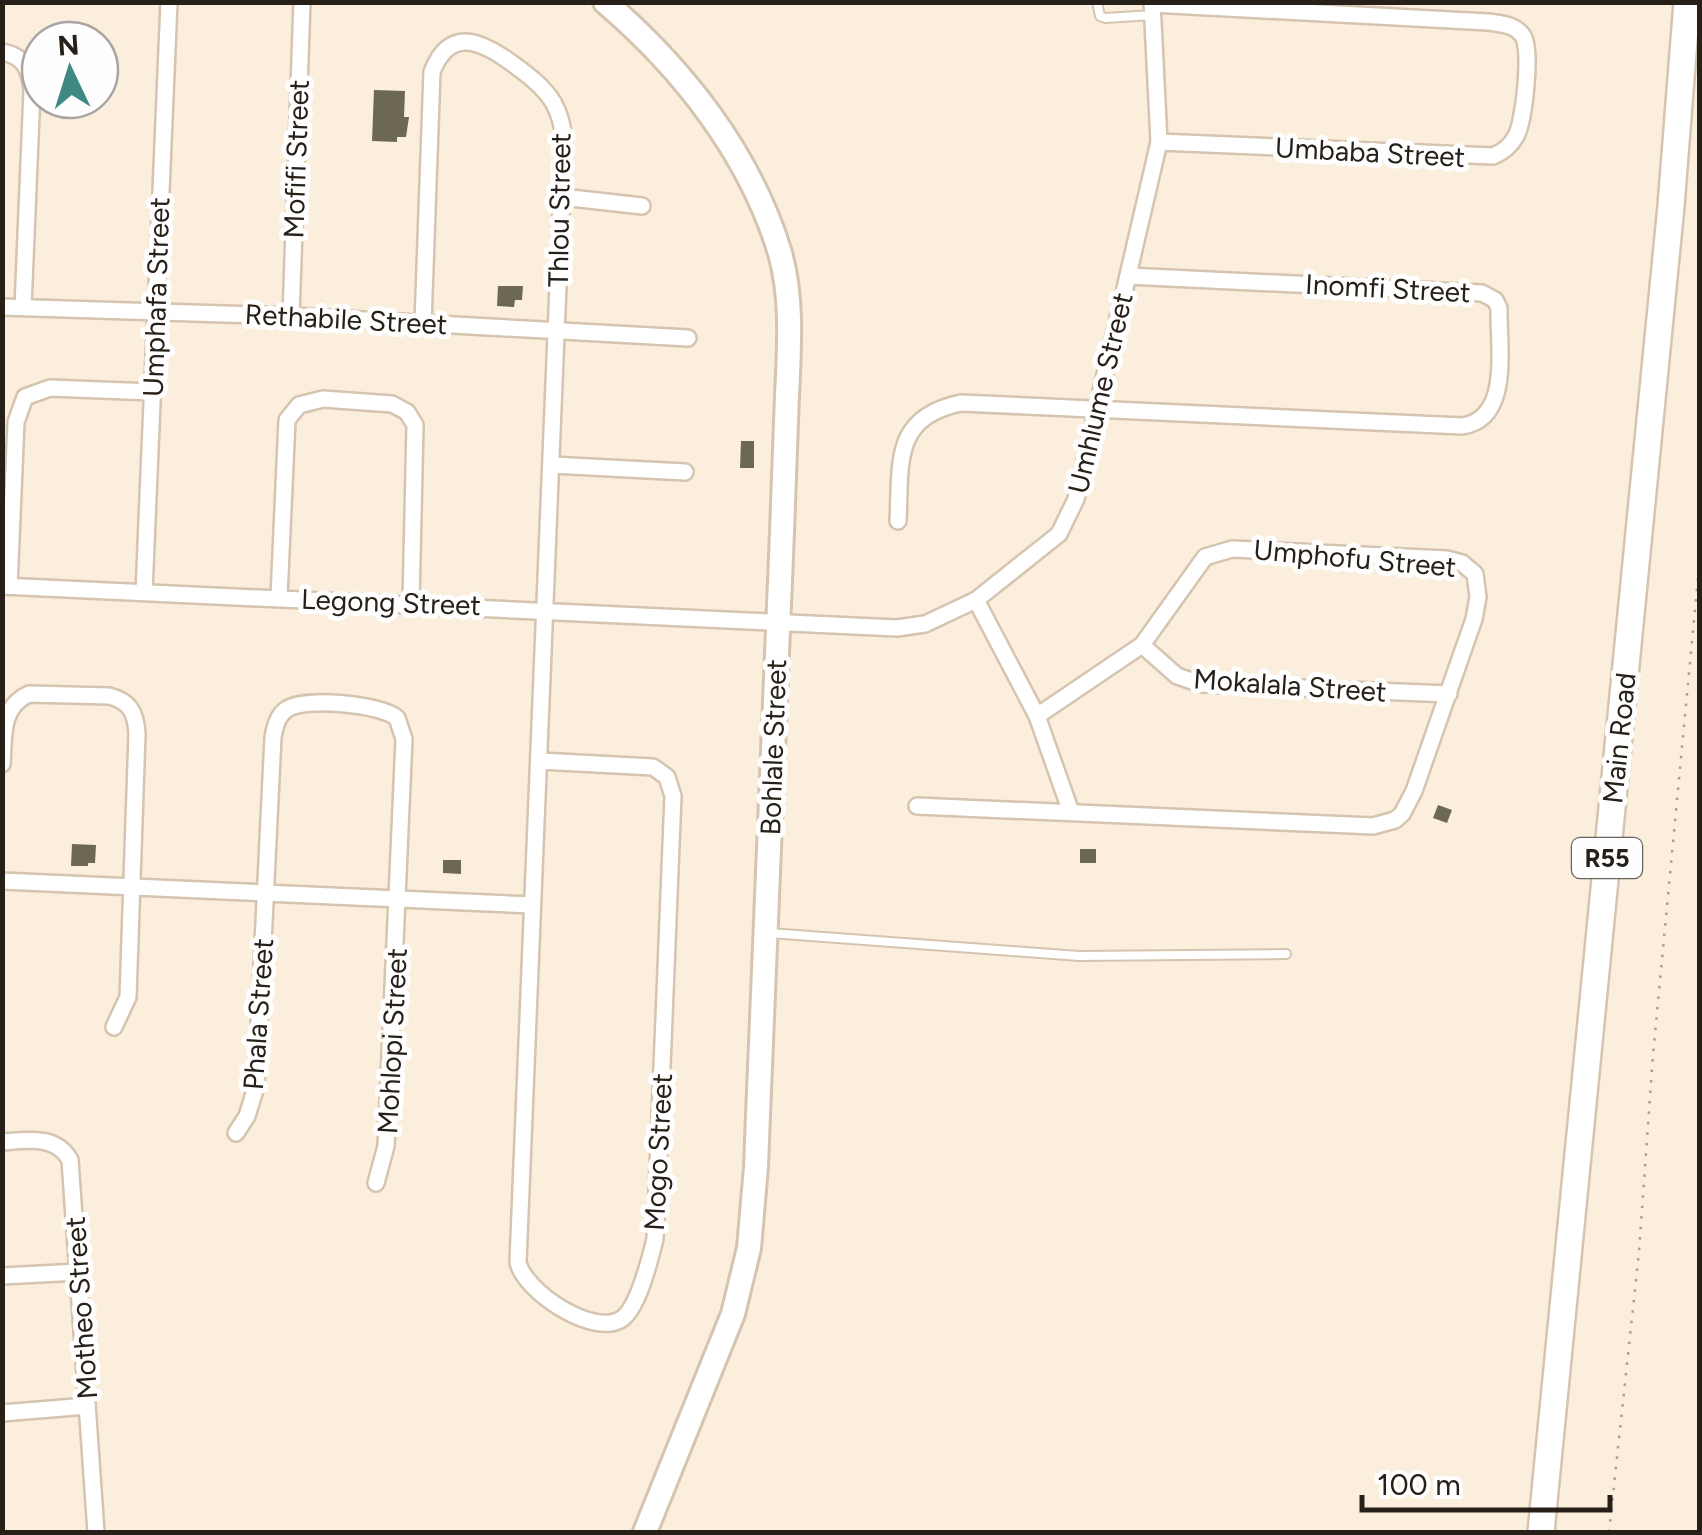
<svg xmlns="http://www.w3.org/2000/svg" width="1702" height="1535" font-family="Figtree,sans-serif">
<rect width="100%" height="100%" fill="#fceedd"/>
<g fill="#6d6851">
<path d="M374,90L405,91L404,117H409L406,137H397V142L372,141Z"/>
<path d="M498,286H523L522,300H515L514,307L497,306Z"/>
<path d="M741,441H754V468H740Z"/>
<path d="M1438,805L1452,810L1447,823L1433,818Z"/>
<path d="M72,844L96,845L95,863H88V866H71Z"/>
<rect x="1080" y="849" width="16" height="14"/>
<path d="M443,860H461V874L443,873Z"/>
</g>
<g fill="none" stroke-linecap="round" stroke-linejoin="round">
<defs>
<g id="lane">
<path d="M1097,2L1100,16L1105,18L1153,15"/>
<path d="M770,933L1079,956L1286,954"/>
</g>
<g id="street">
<path d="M1152,4L1488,22C1501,24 1515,24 1523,36C1532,50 1524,122 1516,136C1510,147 1503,152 1493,156L1159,142"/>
<path d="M2,52C25,56 30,70 32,91L23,307"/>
<path d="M562,197L642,206"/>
<path d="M2,307L291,316L688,338"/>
<path d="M291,316L302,2"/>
<path d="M423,323L432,72C450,25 483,42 513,64C528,75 543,86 553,102C560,114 562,125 564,139L518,1262C524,1292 596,1339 623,1318C639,1305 650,1259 655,1239L673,796L667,777L653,767L540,761"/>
<path d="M552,465L685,472"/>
<path d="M898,521C901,463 892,417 961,403L1462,426C1512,419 1498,346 1499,308L1495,300L1482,293L1128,276"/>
<path d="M2,586L897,628L925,624L976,600L1059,534L1076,499L1159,142L1152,2"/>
<path d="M9,586L16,422L25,397L50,388L152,392"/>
<path d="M144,592L169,2"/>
<path d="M279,597L287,420L299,405L323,399L392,404L407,412L415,425L411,603"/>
<path d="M976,600L1037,716L1071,812"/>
<path d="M1142,645L1177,676L1201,684L1449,694"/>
<path d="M2,764C4,737 0,707 29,694L109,696C130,701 136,713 137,734L128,997L114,1027"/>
<path d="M917,806L1373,826L1395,820L1402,814L1414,791L1474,619L1478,597L1475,574L1462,563L1447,559L1232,549L1205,557L1142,645L1037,716"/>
<path d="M2,881L532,905"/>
<path d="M236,1133L247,1116L256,1087L273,737C275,727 277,716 287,709C305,697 381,704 397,718L404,739L386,1146L376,1183"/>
<path d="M2,1142C28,1140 56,1135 70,1160L96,1532"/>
<path d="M2,1276L79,1272"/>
<path d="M2,1413L87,1406"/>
</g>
<path id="secondary" d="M605,2C683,69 750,154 780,253C793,299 789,349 787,396C785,441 784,486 782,532C774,743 764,955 756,1167L749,1248L733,1314L645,1532"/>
<path id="primary" d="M1541,1532L1671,206L1687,2"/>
</defs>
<use href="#lane" stroke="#d5c4af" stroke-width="12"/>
<use href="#street" stroke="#d5c4af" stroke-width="20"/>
<use href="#secondary" stroke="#d5c4af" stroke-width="28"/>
<use href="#primary" stroke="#d5c4af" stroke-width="30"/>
<path stroke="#a99f91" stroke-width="2.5" stroke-dasharray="2.5 8" stroke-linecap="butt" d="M1609,1532L1639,1252L1653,1055L1700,556"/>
<use href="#lane" stroke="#fff" stroke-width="8"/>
<use href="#street" stroke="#fff" stroke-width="15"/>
<use href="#secondary" stroke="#fff" stroke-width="22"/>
<use href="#primary" stroke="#fff" stroke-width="25"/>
</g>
<g text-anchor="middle" stroke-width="10" stroke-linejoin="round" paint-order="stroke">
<rect fill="#fefefe" stroke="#67635d" stroke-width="2.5" x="1572" y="838" width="70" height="40" rx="8"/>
<g font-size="25" font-weight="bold" fill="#262018">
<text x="1607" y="867">R55</text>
</g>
<g font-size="28" fill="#262018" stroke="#fefefe">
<text transform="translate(1370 152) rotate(3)" y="10">Umbaba Street</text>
<text transform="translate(296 159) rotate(-88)" y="10">Mofifi Street</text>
<text transform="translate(559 210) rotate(-89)" y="10">Thlou Street</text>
<text transform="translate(1388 288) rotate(3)" y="10">Inomfi Street</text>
<text transform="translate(156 297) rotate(-88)" y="10">Umphafa Street</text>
<text transform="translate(346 319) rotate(3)" y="10">Rethabile Street</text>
<text transform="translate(1100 393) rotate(-77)" y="10">Umhlume Street</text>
<text transform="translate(1355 558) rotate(5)" y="10">Umphofu Street</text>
<text transform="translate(391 602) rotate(2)" y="10">Legong Street</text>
<text transform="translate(1290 685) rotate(4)" y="10">Mokalala Street</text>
<text transform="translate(1619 738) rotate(-84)" y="10">Main Road</text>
<text transform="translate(773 747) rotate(-88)" y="10">Bohlale Street</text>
<text transform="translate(258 1014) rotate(-86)" y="10">Phala Street</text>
<text transform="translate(392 1041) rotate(-87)" y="10">Mohlopi Street</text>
<text transform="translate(658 1152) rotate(-87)" y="10">Mogo Street</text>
<text transform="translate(81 1308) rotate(-94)" y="10">Motheo Street</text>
</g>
</g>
<rect width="1702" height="1535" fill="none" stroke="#262018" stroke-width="10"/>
<g transform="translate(70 70) rotate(356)"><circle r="48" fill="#fefefe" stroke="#a8a5a2" stroke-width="2.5"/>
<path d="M0-8L18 38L0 25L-18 38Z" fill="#408883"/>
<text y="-15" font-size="28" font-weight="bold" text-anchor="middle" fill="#262018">N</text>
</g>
<path d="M1362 1495v15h248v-15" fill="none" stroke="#262018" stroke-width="5"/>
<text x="1377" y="1495" font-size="30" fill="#262018" stroke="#fefefe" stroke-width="8" paint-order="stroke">100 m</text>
</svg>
